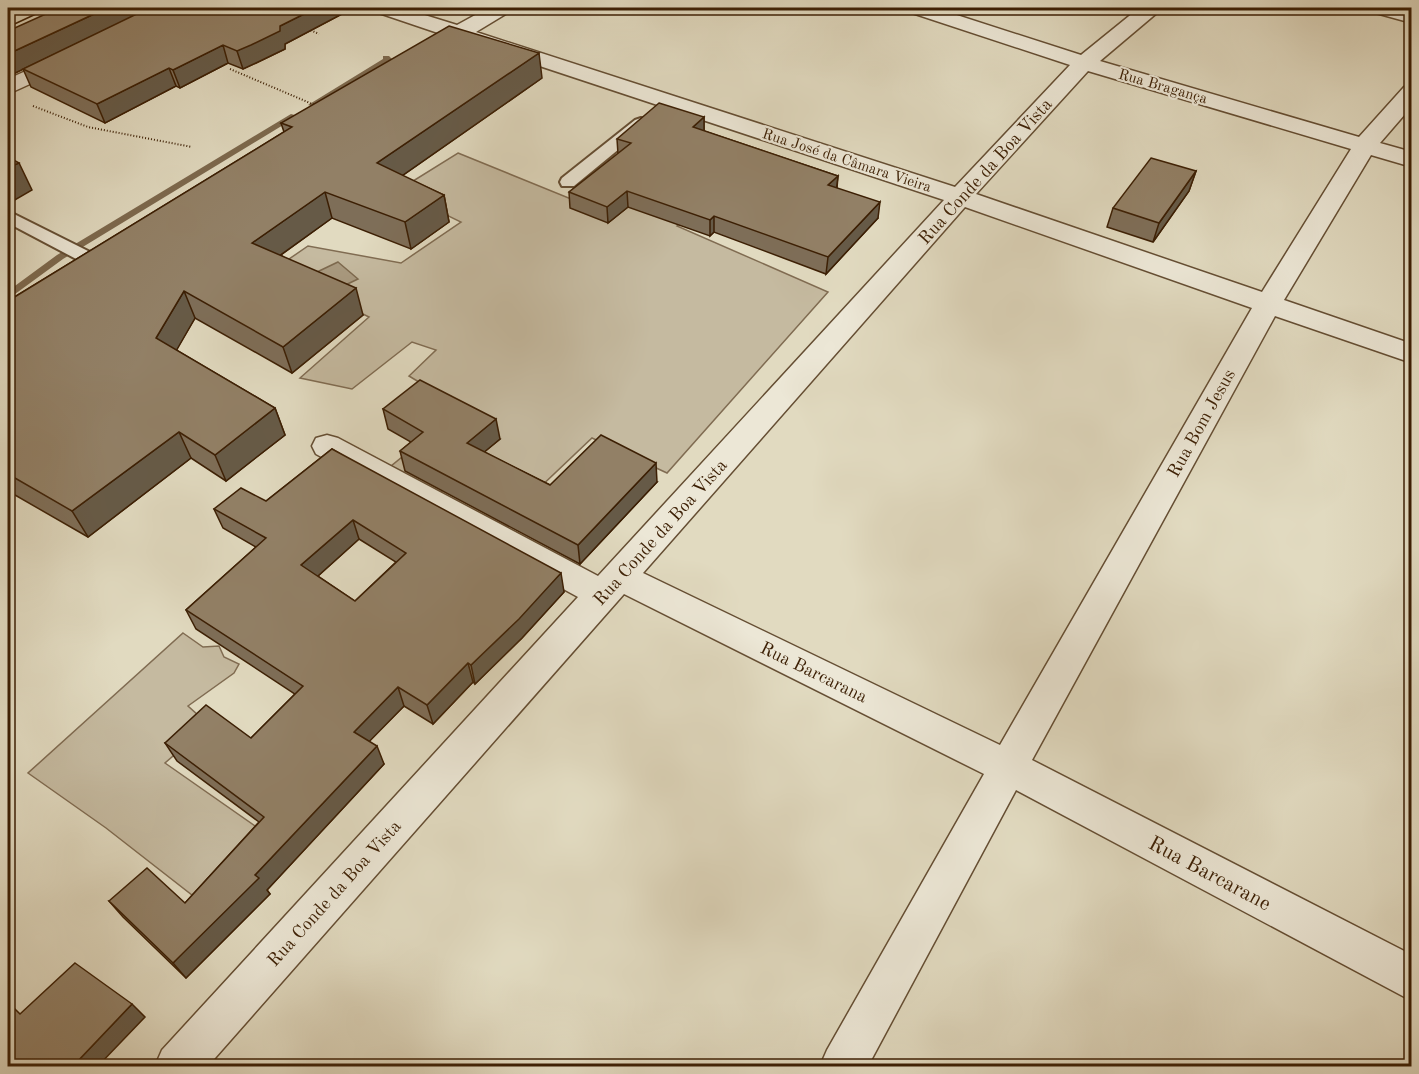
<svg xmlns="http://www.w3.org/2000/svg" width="1419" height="1074" viewBox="0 0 1419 1074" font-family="'Old Standard TT',serif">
	<rect width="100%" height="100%" fill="#e1dac0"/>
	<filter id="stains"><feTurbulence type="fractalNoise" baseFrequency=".00333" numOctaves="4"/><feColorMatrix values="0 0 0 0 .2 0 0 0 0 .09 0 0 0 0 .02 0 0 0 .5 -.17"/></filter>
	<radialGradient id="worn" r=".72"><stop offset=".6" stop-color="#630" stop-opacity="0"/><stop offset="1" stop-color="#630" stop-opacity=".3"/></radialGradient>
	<path fill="#c5baa0" stroke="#806c52" stroke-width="1.5" d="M458,153L571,199L714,190L677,226L828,292L667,473L592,438L536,491L480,460L433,498L385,471L462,408L409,376L436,350L412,342L352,389L300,378L369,317L273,270L308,246L401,263L461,222L397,191Z
		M183,633L203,647L219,646L224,657L239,664L234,673L188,706L199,716L180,750L165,763L265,833L192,895L106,828L28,773Z"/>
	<path fill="#a99a80" stroke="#7d694e" stroke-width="1.5" d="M338,262L358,279L337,289L317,272Z"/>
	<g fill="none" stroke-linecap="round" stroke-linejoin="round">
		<path fill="#7d694e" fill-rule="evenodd" d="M383,56H389L392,59L315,107L308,105L383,59Z
			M291,114L298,116L63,259L11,297L8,298V291L57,255Z"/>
		<g stroke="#654e33" stroke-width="4">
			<path id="lane" d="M641,118L647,120L649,123L647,126L574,186H562L560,182L562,178L635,120Z
				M8,211L92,253L95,257L92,261H80L8,223Z"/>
		</g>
		<g stroke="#654e33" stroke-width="3">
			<path id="street" d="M373,8H402L457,25L488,8H512L509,12L476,32L955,187L1070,65L909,12L906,8H935L1081,55L1139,8H1161L1158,12L1100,61L1359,137L1404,87L1412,85V106L1380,143L1412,152V167L1371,155L1284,300L1412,344V363L1275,316L1032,760L1412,955V1001L1016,790L868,1066H820L827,1050L984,774L624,594L208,1066H155L162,1050L578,597L316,454L312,446L316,438L327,435L338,438L598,576L944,200L461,40L446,46L439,44L435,40L441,34L376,12ZM1088,71L1351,149L1262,292L976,194ZM965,207L1252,308L1000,745L643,573Z
				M1369,8H1400L1412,11V23L1372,12Z
				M68,52L76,53L79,58L76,63L8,94V79Z"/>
		</g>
		<path stroke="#3c1f04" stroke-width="2" stroke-dasharray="1 2" stroke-linecap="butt" d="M308,29L319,34
			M230,69L317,106
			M33,106L88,127L192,147"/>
		<use href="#lane" fill="#ece7d6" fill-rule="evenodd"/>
		<use href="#street" fill="#ece7d6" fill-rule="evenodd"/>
		<path stroke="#3c1f04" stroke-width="1.5" d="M8,27L49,8"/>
	</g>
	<path fill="#7e6e58" stroke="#3c1f04" stroke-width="1.5" fill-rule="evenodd" d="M342,14L285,44V49L256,63L243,69L228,63L180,88L176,86L105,123L31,87L23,69L9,76L8,75V31Z
		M542,78L402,176L444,195L449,222L411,249L332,218L281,255L363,315L292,373L195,318L176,350L275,408L285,435L226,481L191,458L88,537L8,491V301L284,132L281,123Z
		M704,117V131L838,176L837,188L878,218L826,274L714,232L710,236L628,207L608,223L570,208L569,192L618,154L617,139Z
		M1196,171L1189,191L1153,242L1107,227L1113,208Z
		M383,409L500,439L484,452L550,485L657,482L580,564L405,471L400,451L411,442L388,429Z
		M332,449L564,592L522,638L475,684L473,682L433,724L404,706L369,741L384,764L267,890L270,894L186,978L123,917L109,901L185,903L259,822L177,761L165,743L251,738L295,694L196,629L186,610L256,547L223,528L214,509L266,501ZM359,539L396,562L355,601L318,576Z"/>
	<path fill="#665a47" stroke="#3c1f04" stroke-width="1.5" d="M107,8H151L9,76L8,72V54Z
		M316,8H340L342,14L285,44V49L256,63L243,69L237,51L280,26Z
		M223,45L228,63L180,88L173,70Z
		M539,53L542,78L383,189L377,163Z
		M169,68L176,86L105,123L97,104Z
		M704,117V133L693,127Z
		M8,146L16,164L19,163L32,190L8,204Z
		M1196,171L1189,191L1153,242L1159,223Z
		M838,176L836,192L828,185Z
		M627,191L628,207L608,223L607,207Z
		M325,192L332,218L261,269L252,243Z
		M444,195L449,222L411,249L405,222Z
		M880,202L878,218L826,274L828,257Z
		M714,216V232L710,236V220Z
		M356,288L363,315L292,373L283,347Z
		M184,291L195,318L168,365L156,338Z
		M275,408L285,435L226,481L215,455Z
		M496,419L500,439L471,463L467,443Z
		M179,432L191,458L88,537L72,511Z
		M656,463L657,482L580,564L578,545Z
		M353,520L359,539L309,584L301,565Z
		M561,573L564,592L522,638L475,684L471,665Z
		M468,663L473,682L433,724L427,705Z
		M398,687L404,706L361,750L354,732Z
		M377,746L384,764L267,890L270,894L186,978L173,963L255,875Z
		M132,1004L145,1017L98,1066H77L75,1064Z"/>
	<path fill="#928066" stroke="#3c1f04" stroke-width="1.5" fill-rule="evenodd" d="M59,8H107L8,54V31Z
		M149,8H316L280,26V31L251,45L237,51L223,45L173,70L169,68L97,104L23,69Z
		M449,26L539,53L377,163L444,195L405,222L325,192L252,243L356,288L283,347L184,291L156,338L275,408L215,455L179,432L72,511L8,474V301L292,127L281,123Z
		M659,103L704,117L693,127L838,176L828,185L880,202L828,257L714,216L710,220L627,191L607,207L569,192L631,143L617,139Z
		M8,157L19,163L8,168Z
		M1151,158L1196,171L1159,223L1113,208Z
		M420,380L496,419L467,443L550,485L601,435L656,463L578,545L400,451L423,432L383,409Z
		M332,449L561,573L519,619L471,665L468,663L427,705L398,687L354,732L377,746L255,875L259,878L173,963L109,901L147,868L185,903L264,817L165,743L206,705L251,738L303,686L186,610L266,538L214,509L241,488L266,501ZM353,520L406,553L355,601L301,565Z
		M75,963L132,1004L75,1064L77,1066H8V1014L14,1008L20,1014Z"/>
	<g text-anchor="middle" stroke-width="4.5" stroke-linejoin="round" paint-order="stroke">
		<g font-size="15" fill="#3c1f04" stroke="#ece7d6">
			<text transform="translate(1163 86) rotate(16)" y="5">Rua Bragança</text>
			<text transform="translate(847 160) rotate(18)" y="5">Rua José da Câmara Vieira</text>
		</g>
		<g font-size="18" fill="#3c1f04" stroke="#ece7d6">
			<text transform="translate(985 171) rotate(-48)" y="6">Rua Conde da Boa Vista</text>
			<text transform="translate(1201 423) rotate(-61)" y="6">Rua Bom Jesus</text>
			<text transform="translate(660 532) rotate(-48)" y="6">Rua Conde da Boa Vista</text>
			<text transform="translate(814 672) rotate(26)" y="6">Rua Barcarana</text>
			<text transform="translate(334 893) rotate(-48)" y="6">Rua Conde da Boa Vista</text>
		</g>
		<g font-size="21" fill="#3c1f04" stroke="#ece7d6">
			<text transform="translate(1210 873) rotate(28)" y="7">Rua Barcarane</text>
		</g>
	</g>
	<rect width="1419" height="1074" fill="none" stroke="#e1dac0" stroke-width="30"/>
	<rect x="9" y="9" width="1401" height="1056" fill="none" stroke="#3c1f04" stroke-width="3"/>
	<rect x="15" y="15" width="1389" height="1044" fill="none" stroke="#3c1f04" stroke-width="1.5"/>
	<rect width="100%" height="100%" filter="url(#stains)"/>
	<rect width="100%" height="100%" fill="url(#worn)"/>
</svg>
